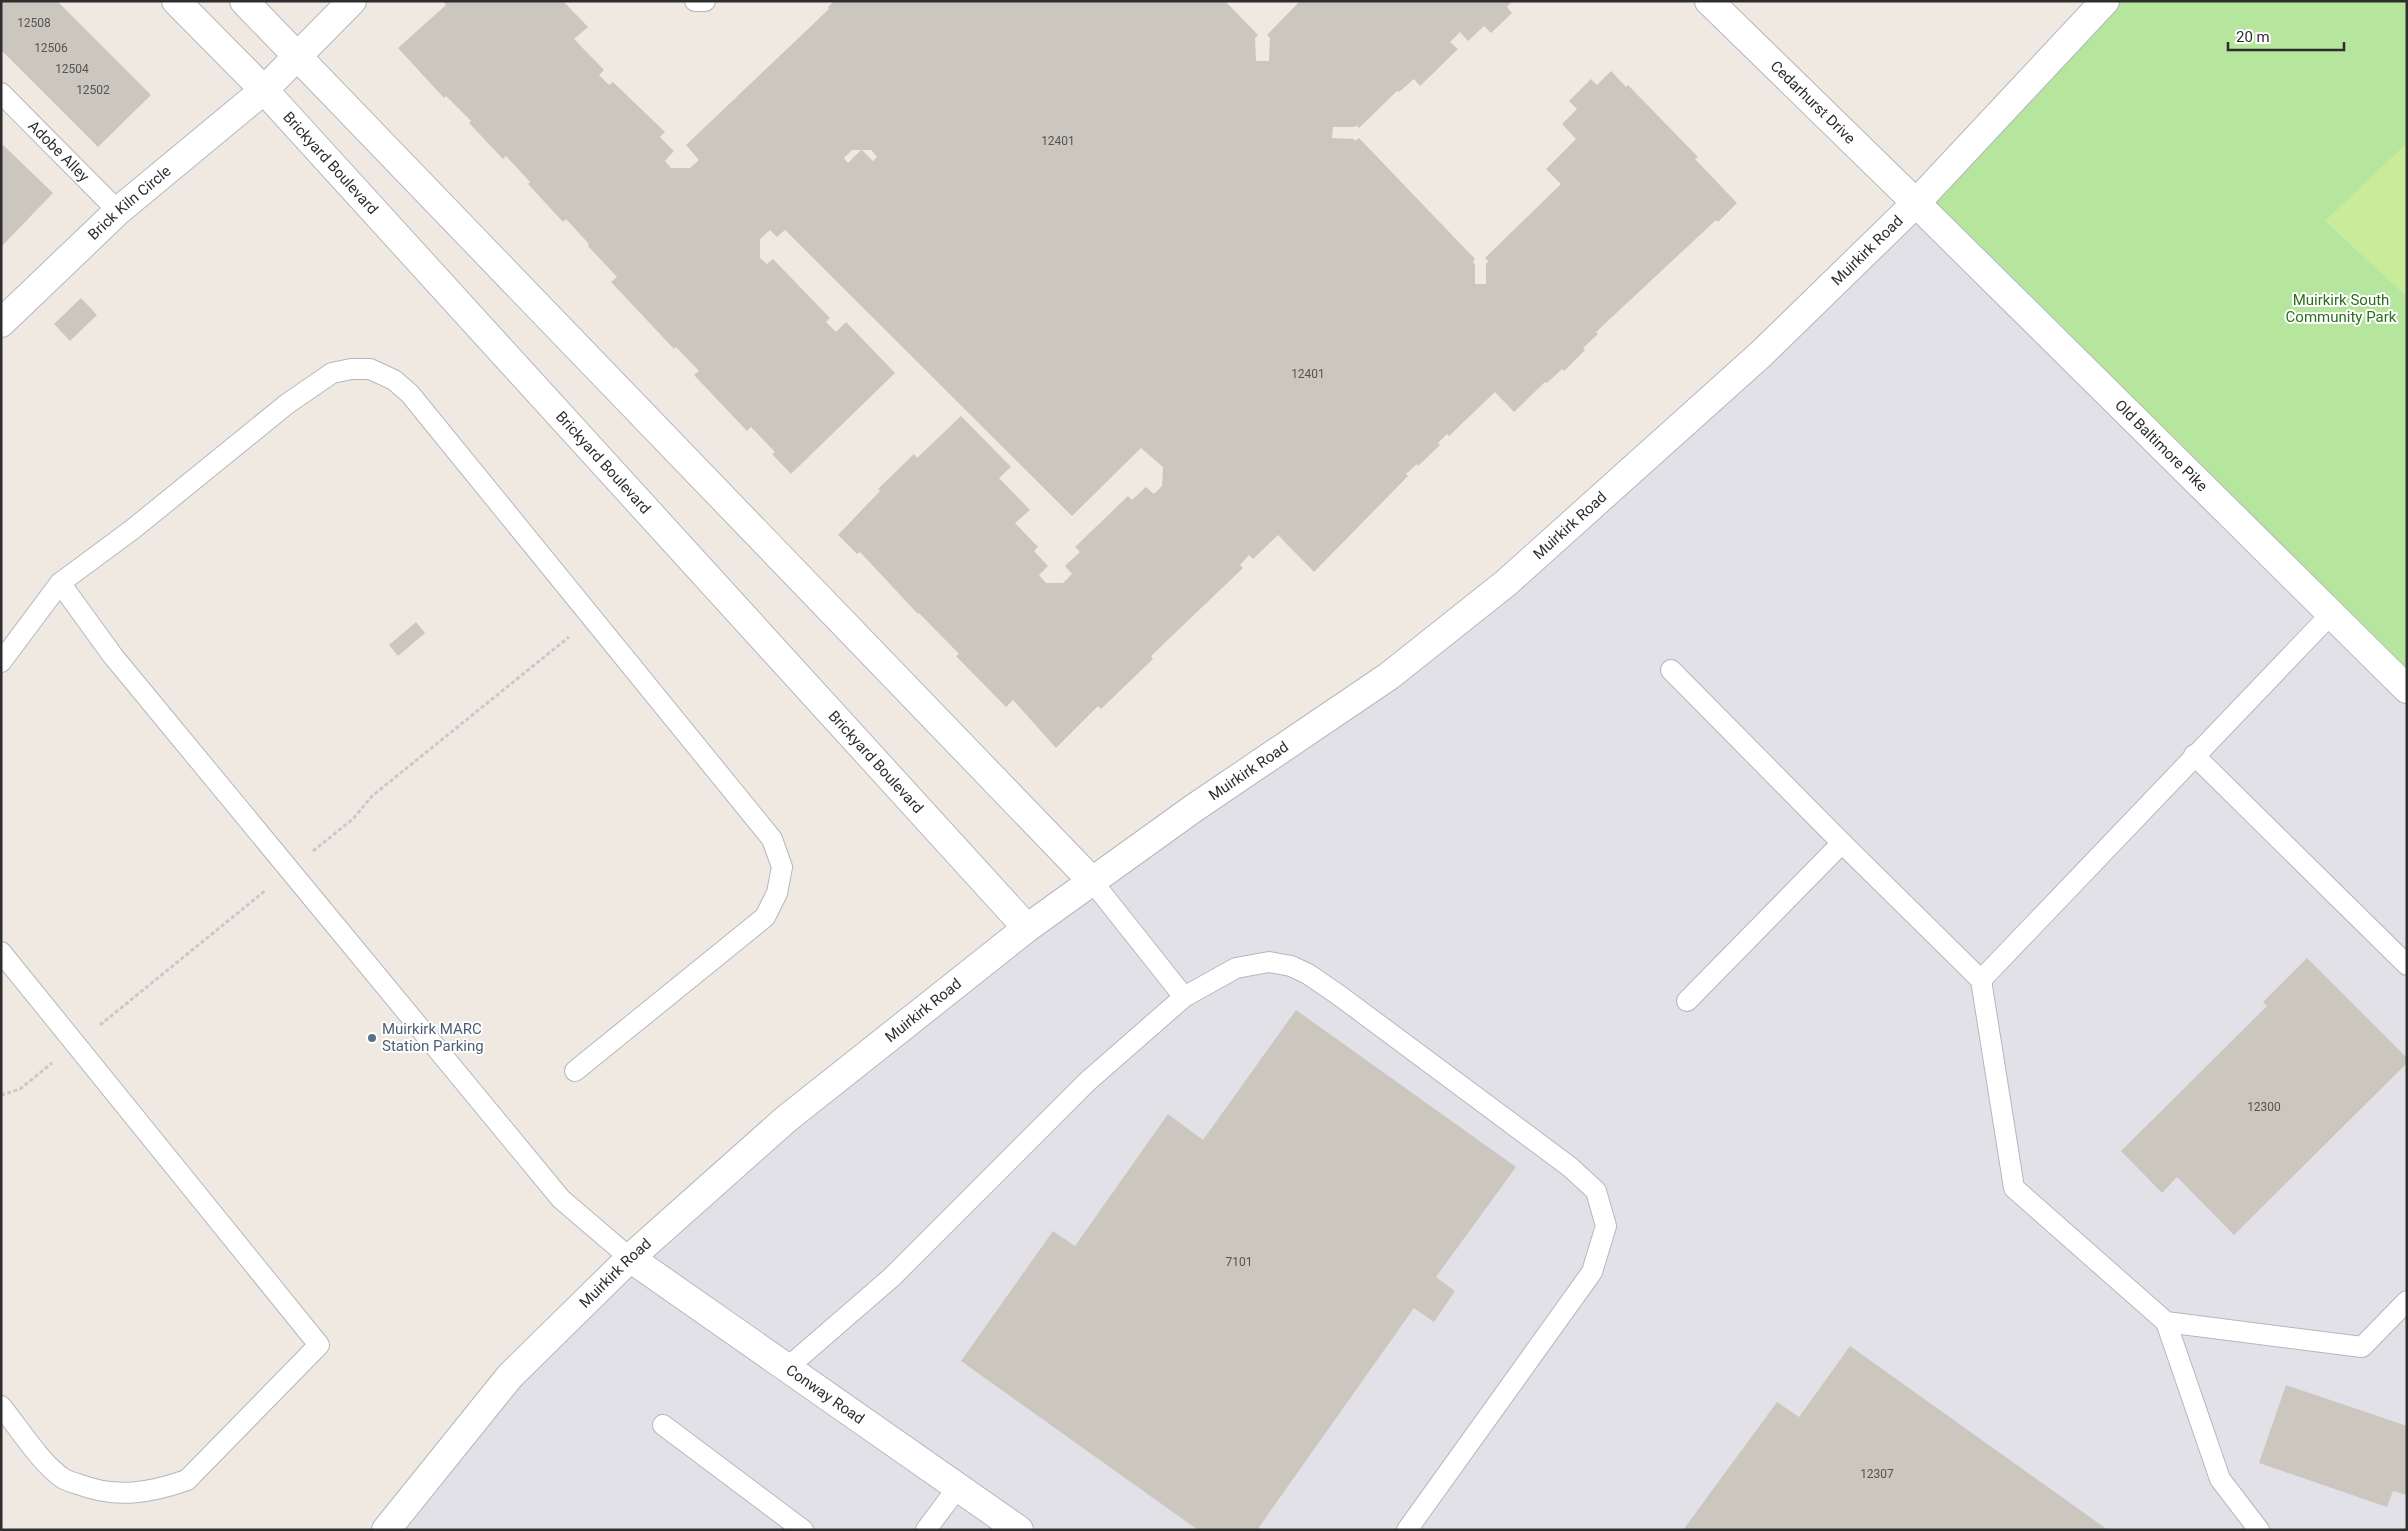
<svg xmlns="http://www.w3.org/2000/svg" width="2408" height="1531" viewBox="0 0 2408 1531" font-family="Roboto,sans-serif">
	<rect width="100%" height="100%" fill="#efe9e1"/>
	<path fill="#e3e1e8" d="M1916,203L2407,687V1530H386L422,1482L785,1120L1506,583Z"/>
	<path fill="#b6e59e" d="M2099,1H2407V689L1916,203Z"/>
	<path fill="#c9ec9a" d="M2407,143V297L2325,221Z"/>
	<path fill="#cbc7bf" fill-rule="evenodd" d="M1,1H57L151,95L98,147L1,50Z
		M443,1H563L588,27L574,39L604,70L599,75L609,85L613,82L665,132L660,137L674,151L665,161L671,168H690L699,160L686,145L829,9L828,7L834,1H1225L1258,35L1255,38L1256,61H1269L1270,38L1267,35L1300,1H1512L1507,7L1512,13L1491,33L1484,26L1468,41L1460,32L1450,42L1458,49L1420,86L1414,79L1399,92L1397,91L1359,128L1356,125L1355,127H1333L1332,138L1354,139L1355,141L1359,138L1475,259L1473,262L1475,265V284H1486V263L1489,262L1485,258L1561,184L1546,169L1576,139L1562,124L1577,109L1569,101L1591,79L1597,85L1611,71L1626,87L1628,85L1698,157L1695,159L1737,203L1718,222L1716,220L1596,332L1598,334L1583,348L1585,350L1564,371L1562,369L1547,383L1545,382L1514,412L1495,392L1449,436L1447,434L1438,443L1440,445L1418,466L1417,464L1406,474L1408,476L1314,572L1278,535L1253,559L1249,555L1240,565L1243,568L1151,656L1153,659L1101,709L1098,706L1056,748L1013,700L1006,707L956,656L959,654L919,613L918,614L860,552L857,554L838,535L880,491L878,489L914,454L917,458L961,416L1011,467L999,478L1030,510L1015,523L1038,547L1034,551L1048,566L1039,575L1046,583H1063L1072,574L1065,566L1080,552L1075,547L1128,496L1132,500L1146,487L1154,494L1162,486L1163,467L1141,448L1072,516L785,230L777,237L770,230L760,239V258L767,264L773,259L830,318L826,322L836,332L846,322L895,373L791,474L772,454L775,452L751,427L747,431L694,375L699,371L676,347L674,349L611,282L617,277L588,246L589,244L566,219L563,222L528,184L530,182L506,156L503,159L469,123L471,121L446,96L444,98L398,48L446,5ZM852,150H861L848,163L844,158ZM862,150H871L877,157L873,161Z
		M3,145L53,193L1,247V146Z
		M81,298L97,315L70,341L54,324Z
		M416,622L425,633L398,656L389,645Z
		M2307,958L2407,1058V1063L2234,1235L2177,1177L2162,1193L2121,1151L2267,1006L2263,1002Z
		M1296,1010L1516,1167L1436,1277L1455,1291L1434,1322L1414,1308L1257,1530H1198L961,1361L1053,1231L1075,1246L1168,1114L1203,1140Z
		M1850,1346L2108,1530H1683L1777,1402L1799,1417Z
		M2286,1385L2407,1426V1495L2393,1491L2387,1507L2259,1463Z"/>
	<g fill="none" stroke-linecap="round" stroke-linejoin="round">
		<g stroke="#b4b7c1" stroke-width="22">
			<g id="service">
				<path d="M695,1H705"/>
				<path id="s1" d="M1,93L118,211"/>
				<path d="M60,583L113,656L561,1199L630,1258"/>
				<path d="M1,662L60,583L133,529L287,404L332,373L351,369H370L394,380L410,394L772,839L782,867L777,893L765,917L575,1071"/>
				<path d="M1671,670L1842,843L1981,980L2014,1188L2166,1322L2362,1347L2407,1301"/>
				<path d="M2194,755L2407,965"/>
				<path d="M1092,881L1184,997"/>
				<path d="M1,952L319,1345L187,1480C150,1493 116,1499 78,1484C74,1483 68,1481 64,1479C41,1464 19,1428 1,1406"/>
				<path d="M1981,980L2331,614"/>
				<path d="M1687,1001L1842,843"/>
				<path d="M2166,1322L2220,1479L2259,1530"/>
				<path d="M787,1368L892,1277L1088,1081L1184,997L1236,968L1269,962L1291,966L1308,974L1340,996L1570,1167L1596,1191L1606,1226L1592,1272L1407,1530"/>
				<path d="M663,1425L803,1530"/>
				<path d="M926,1530L958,1487"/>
			</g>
		</g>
		<g stroke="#b4b7c1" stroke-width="30">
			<g id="minor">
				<path id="s2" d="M176,1L264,90L1027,928"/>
				<path d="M244,1L1092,881"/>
				<path id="s3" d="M1709,1L1916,203"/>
				<path id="s4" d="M1,323L118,211L264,90L352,1"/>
				<path id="s5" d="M630,1258L1019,1530"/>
			</g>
		</g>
		<g stroke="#b4b7c1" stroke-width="30">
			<g id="secondary">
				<path id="s6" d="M1916,203L2407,689"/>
				<path id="s7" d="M386,1530L510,1376L630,1258L785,1120L1027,928L1194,808L1389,676L1506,583L1761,354L1916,203L2105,1"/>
			</g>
		</g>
		<path stroke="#c9c9c9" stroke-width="3" stroke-dasharray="4 2.5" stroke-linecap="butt" d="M313,851L353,819L372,796L569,637
			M100,1025L266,890
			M1,1095L20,1089L52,1063"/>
		<use href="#service" stroke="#fff" stroke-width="20"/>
		<use href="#minor" stroke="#fff" stroke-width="28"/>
		<use href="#secondary" stroke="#fff" stroke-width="28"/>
	</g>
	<circle fill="#5c6f8a" stroke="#fff" stroke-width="2" cx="372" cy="1038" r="5"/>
	<g text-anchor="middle" stroke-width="4" stroke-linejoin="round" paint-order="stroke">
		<g font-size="12" fill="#555452">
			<text x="34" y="27">12508</text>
			<text x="51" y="52">12506</text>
			<text x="72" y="73">12504</text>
			<text x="93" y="94">12502</text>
			<text x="1058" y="145">12401</text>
			<text x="1308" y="378">12401</text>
			<text x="2264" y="1111">12300</text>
			<text x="1239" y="1266">7101</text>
			<text x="1877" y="1478">12307</text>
		</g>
		<g font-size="15" fill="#2e2e2e" stroke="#fff">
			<text dy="5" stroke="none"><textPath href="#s3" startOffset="145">Cedarhurst Drive</textPath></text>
			<text dy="5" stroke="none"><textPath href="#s1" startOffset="82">Adobe Alley</textPath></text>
			<text dy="5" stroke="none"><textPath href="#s2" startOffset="224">Brickyard Boulevard</textPath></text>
			<text dy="5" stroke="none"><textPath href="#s4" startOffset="176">Brick Kiln Circle</textPath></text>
			<text dy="5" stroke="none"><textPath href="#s7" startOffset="1964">Muirkirk Road</textPath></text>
			<text dy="5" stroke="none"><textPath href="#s6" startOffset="345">Old Baltimore Pike</textPath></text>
			<text dy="5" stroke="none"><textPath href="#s2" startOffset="629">Brickyard Boulevard</textPath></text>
			<text dy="5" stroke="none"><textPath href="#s7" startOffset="1559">Muirkirk Road</textPath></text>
			<text dy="5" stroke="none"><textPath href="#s2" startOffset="1034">Brickyard Boulevard</textPath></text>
			<text dy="5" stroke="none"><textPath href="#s7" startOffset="1154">Muirkirk Road</textPath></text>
			<text dy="5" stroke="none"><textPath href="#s7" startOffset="750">Muirkirk Road</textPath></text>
			<text dy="5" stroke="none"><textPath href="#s7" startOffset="345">Muirkirk Road</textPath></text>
			<text dy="5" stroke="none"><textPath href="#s5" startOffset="238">Conway Road</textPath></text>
		</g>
		<g font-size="15" fill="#2c6e1b" stroke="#fff">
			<text x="2341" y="305">Muirkirk South<tspan x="2341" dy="17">Community Park</tspan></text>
		</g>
		<g font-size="15" fill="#4e5e75" stroke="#fff" text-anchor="start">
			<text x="382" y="1034">Muirkirk MARC<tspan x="382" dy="17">Station Parking</tspan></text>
		</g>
	</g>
	<rect width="2408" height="1531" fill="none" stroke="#2e2e2e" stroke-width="5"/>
	<path d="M2228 42v8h116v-8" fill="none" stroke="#2e2e2e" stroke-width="2.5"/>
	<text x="2236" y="42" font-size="15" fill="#2e2e2e" stroke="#ffffff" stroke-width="4" paint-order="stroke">20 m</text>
</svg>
